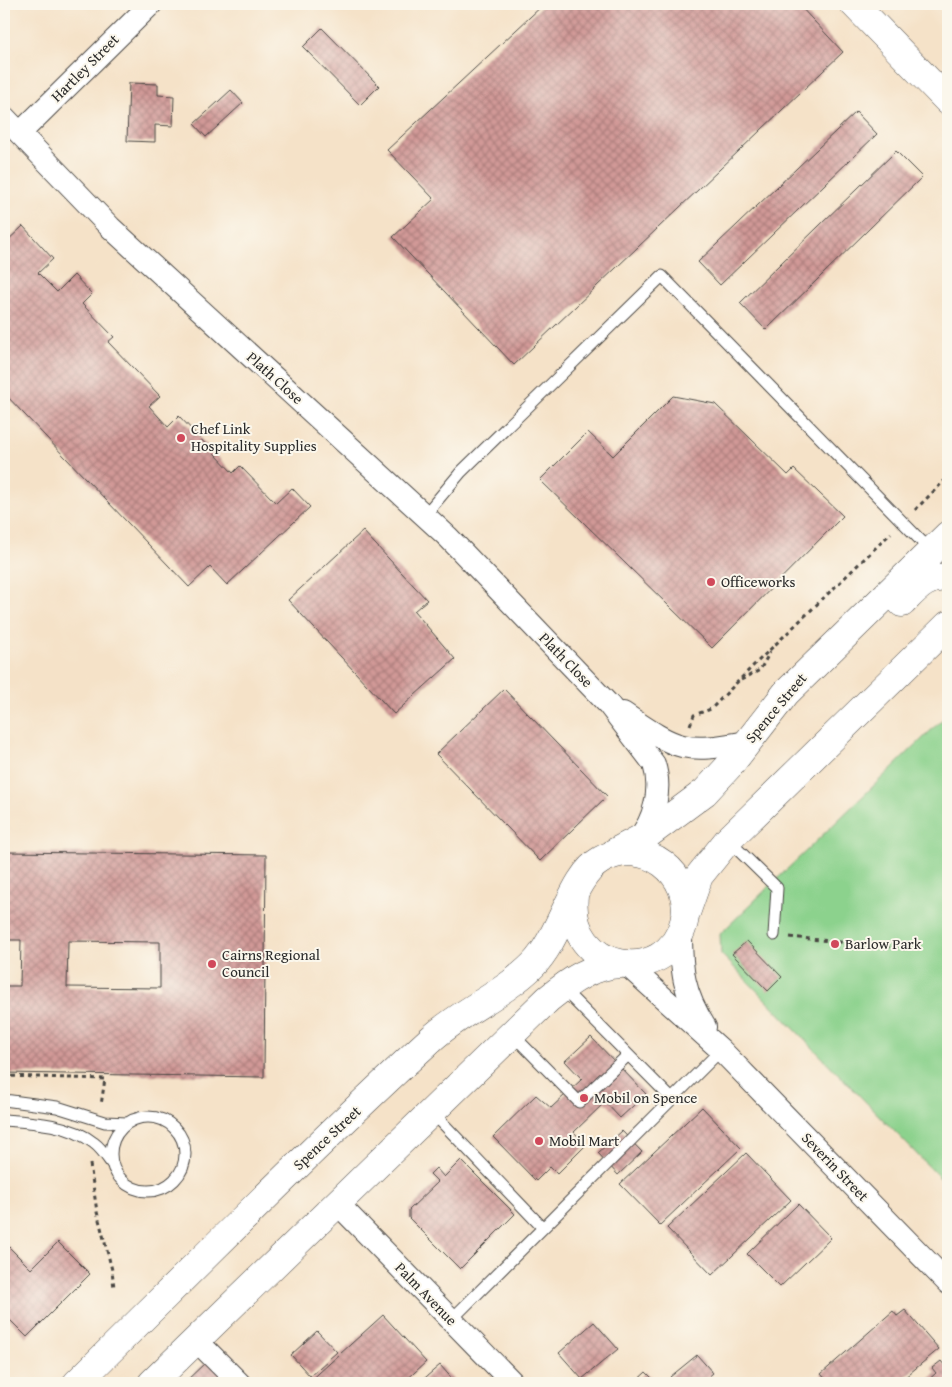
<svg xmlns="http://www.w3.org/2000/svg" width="952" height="1387" viewBox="0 0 952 1387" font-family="'Gentium Book Plus',serif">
	<defs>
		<pattern id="building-cross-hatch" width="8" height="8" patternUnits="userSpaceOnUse" patternTransform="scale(1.25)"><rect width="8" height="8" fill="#d19997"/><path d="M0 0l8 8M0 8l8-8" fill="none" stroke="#aa7d7b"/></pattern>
	</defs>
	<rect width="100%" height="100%" fill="#fbf7ec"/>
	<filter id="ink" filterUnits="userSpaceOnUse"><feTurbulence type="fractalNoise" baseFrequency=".02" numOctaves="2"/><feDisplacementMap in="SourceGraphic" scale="10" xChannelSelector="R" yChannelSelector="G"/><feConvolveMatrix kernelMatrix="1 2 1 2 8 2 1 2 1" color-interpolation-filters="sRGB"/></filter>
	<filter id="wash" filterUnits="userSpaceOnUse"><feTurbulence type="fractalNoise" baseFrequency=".0096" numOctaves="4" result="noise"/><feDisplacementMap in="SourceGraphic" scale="20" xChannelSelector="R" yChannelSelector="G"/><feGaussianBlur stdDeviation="1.12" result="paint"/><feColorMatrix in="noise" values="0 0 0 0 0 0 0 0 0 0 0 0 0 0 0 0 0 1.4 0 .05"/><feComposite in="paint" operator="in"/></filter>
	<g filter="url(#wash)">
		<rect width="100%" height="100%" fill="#f5e2c8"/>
		<path fill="#8cd28d" stroke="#5c7e5c" d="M948,714V1186L721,954L720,934Z"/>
		<g id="blocks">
			<path fill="url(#building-cross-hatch)" fill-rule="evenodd" d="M544,4H798L843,52L514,365L393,237L434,199L387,150Z
				M322,28L379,86L360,105L303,47Z
				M129,83L158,84V95L174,96L173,126L155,125V142L127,141Z
				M231,90L243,103L206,137L194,124Z
				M856,112L877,134L720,285L698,262Z
				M896,151L922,177L766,330L740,303Z
				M23,226L53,259L38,273L57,292L74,275L92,294L82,304L114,337L108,342L160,396L149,406L168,427L179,416L233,473L240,466L276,503L292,488L310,507L227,585L210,567L189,587L4,393V244Z
				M673,396L715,404L788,475L794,469L843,516L712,648L540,480L588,432L613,456Z
				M363,531L427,600L414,611L455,659L394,714L288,600Z
				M504,689L607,796L540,861L436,754Z
				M4,852L266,855L264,1077L4,1073V986H20L21,940H4ZM68,941L160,942V988L67,987Z
				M747,941L782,977L768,991L732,954Z
				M591,1037L646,1094L620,1118L605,1102L574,1132L586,1145L557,1174L550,1167L536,1181L493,1137L536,1095L551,1108L582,1079L565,1061Z
				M702,1107L741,1148L660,1225L620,1184Z
				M622,1131L642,1152L618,1175L598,1153Z
				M746,1153L791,1200L712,1275L667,1228Z
				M461,1160L515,1214L460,1269L409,1218V1210L438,1182L430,1174L436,1168L444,1177Z
				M798,1204L831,1238L780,1287L747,1254Z
				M4,1242L31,1269L58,1242L90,1274L27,1337L4,1314Z
				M905,1310L939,1349L898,1383H829L821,1374L893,1311L897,1316Z
				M383,1315L426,1362L403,1383H308Z
				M594,1322L618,1349L582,1379L559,1353Z
				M317,1331L337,1352L310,1376L291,1355Z
				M697,1355L713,1373L701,1383H675L670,1377Z
				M208,1360L231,1383H184Z
				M941,1361L945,1366L948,1363V1383H925L936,1373L932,1368Z
				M440,1365L456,1383H419Z
				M646,1372L657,1383H634Z"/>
		</g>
	</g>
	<g filter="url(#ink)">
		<use href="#blocks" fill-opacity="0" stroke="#494643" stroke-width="1"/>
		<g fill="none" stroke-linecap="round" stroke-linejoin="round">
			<g stroke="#494643" stroke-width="13">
				<path id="lane" d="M425,515L461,472L662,276L931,551
					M728,840L777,888L774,935
					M562,988L672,1099
					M512,1034L579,1102L628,1055
					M4,1100L57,1107L105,1122L127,1123
					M432,1112L543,1228
					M111 1154a37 37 0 1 1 74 0a37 37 0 1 1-74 0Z
					M4,1120C33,1122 70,1124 94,1143C101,1148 107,1157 112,1164
					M451,1320L721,1050"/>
			</g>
			<g stroke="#494643" stroke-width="24">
				<path id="street" d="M4,117L110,227L448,537L609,705L654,764C662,789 655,821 637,840
					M20,133L151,4
					M623,713C677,749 681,754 747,742
					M681,931C681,970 683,993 705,1027
					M626,964L721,1050L948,1283
					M338,1204L513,1383
					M196,1340L239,1383"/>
			</g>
			<g stroke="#494643" stroke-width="29">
				<path id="secondary" d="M854,4L948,101
					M902,603C916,589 927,575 948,578
					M615,852L647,835L705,792L730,765L786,693L948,535
					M686,913L699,876L728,840L948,625
					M77,1383C194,1268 309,1151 430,1040C461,1011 503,995 533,965C561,937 572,876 601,860C643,835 696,874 684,922C667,989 566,973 574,896
					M152,1383L548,999C570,981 592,965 621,964"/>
			</g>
			<path stroke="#494643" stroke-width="3" stroke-dasharray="4 4" stroke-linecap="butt" d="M915,510L948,477
				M741,680L760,670L770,652
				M690,725L694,715L711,709L754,665L891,533
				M790,937L909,949
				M4,1076L105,1079L101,1105
				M90,1164L97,1212L112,1270L114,1288"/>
			<use href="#lane" stroke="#fff" stroke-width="11"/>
			<use href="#street" stroke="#fff" stroke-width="22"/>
			<use href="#secondary" stroke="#fff" stroke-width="28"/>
		</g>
	</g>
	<g fill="#d1495b" stroke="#fbf7ec" stroke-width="2">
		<circle cx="181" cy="438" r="5"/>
		<circle cx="711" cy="582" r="5"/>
		<circle cx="835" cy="944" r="5"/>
		<circle cx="212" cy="964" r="5"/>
		<circle cx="584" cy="1098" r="5"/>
		<circle cx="539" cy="1141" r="5"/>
	</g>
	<g text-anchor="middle" stroke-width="4" stroke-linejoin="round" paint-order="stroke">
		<g font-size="15" fill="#2b2b2b" stroke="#fbf7ec">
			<text transform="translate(85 68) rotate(-45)" y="5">Hartley Street</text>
			<text transform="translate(275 378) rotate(42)" y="5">Plath Close</text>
			<text transform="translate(566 660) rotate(46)" y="5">Plath Close</text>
			<text transform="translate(776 708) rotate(-50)" y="5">Spence Street</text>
			<text transform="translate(327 1138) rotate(-43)" y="5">Spence Street</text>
			<text transform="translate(835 1167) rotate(46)" y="5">Severin Street</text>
			<text transform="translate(426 1294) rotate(46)" y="5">Palm Avenue</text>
		</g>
		<g font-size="15" fill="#2b2b2b" stroke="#fbf7ec" text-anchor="start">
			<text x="191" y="434">Chef Link<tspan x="191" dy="17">Hospitality Supplies</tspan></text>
			<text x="721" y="587">Officeworks</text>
			<text x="845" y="949">Barlow Park</text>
			<text x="222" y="960">Cairns Regional<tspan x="222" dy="17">Council</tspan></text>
			<text x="594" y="1103">Mobil on Spence</text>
			<text x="549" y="1146">Mobil Mart</text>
		</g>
	</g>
	<rect width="952" height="1387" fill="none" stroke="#fbf7ec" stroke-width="20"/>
</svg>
